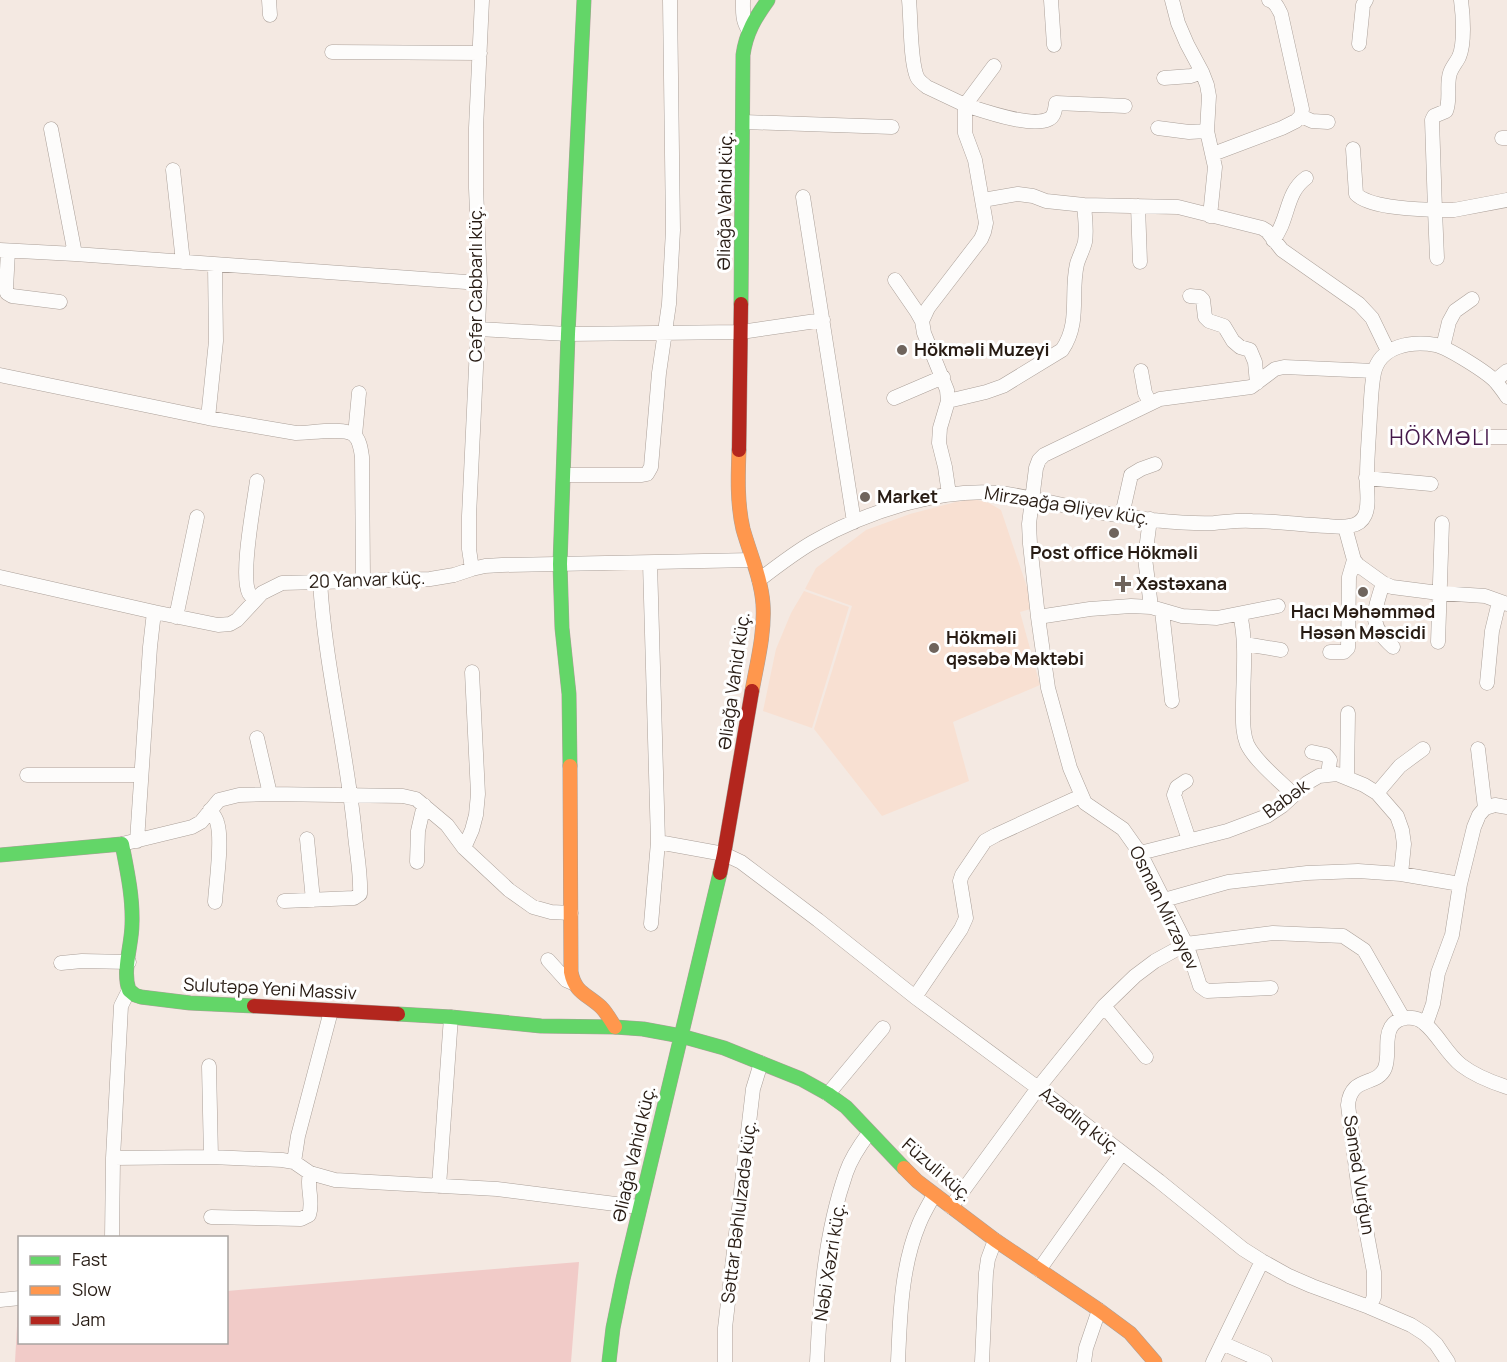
<svg xmlns="http://www.w3.org/2000/svg" width="1507" height="1362" viewBox="0 0 1507 1362" font-family="Manrope,sans-serif">
	<rect width="100%" height="100%" fill="#f4e9e2"/>
	<path fill="#f8e0d2" d="M974,499L989,503L1001,510L1034,608L1020,612L1040,685L953,722L969,781L882,816L814,729L852,606L805,589L816,568L866,530L910,514L956,502Z
		M804,591L849,607L812,728L763,711L776,649L791,613Z"/>
	<path fill="#f1cbc8" d="M579,1262L571,1362H15L18,1308H19L20,1342H226L227,1291Z"/>
	<g fill="none" stroke-linecap="round" stroke-linejoin="round">
		<g stroke="#aba099" stroke-width="15">
			<path id="street" d="M269,0L270,15
				M743,0C743,10 742,20 748,29
				M909,0C911,20 910,60 917,77C919,81 923,84 927,87L965,105V133L975,160L986,223L984,232L981,239L928,308L922,321L924,333L947,390L948,401L940,428L939,443L945,467L949,494
				M1051,0L1054,45
				M1172,0L1178,23L1187,44L1202,72L1207,85L1209,96L1207,131L1215,167L1210,216
				M1461,0C1463,15 1465,43 1459,57C1456,63 1452,67 1450,73C1446,85 1451,99 1446,111L1434,116L1432,120L1435,210H1454L1507,200
				M1359,44L1363,5L1366,0
				M332,52L480,53
				M994,66L965,105C984,111 1031,128 1049,119C1055,116 1055,109 1056,103L1125,106
				M1164,78L1191,76L1202,72
				M1301,116L1312,121L1328,122
				M744,122L892,127
				M1158,128L1189,132L1207,131
				M51,129L75,254
				M1502,138H1507
				M1353,149L1356,194C1370,208 1415,209 1435,210L1437,258
				M1213,154L1282,128L1296,121L1301,116L1302,109L1281,14C1278,8 1276,2 1269,0
				M173,170L183,262
				M803,197L854,522
				M983,200L1018,194L1033,196L1046,201L1084,205L1178,207L1262,228L1267,231L1282,250L1359,304L1372,318L1388,351
				M1138,206L1140,262
				M1273,240C1289,221 1285,193 1306,178
				M0,250L75,254L480,283
				M8,251L6,289L7,293L12,296L60,302
				M895,280L917,312L922,321
				M1190,296L1200,297L1203,300L1205,317L1209,321L1224,326L1233,341L1240,347L1250,350L1255,362L1257,383
				M478,329L568,334L741,332L823,320
				M1443,347L1449,322L1455,311L1472,299
				M1141,371L1145,393L1150,403
				M0,375L208,418L296,433C310,433 345,427 354,435C360,440 361,450 362,457L363,580
				M1495,381L1507,371
				M894,398L943,377
				M948,401L986,392L1003,386L1062,350C1081,322 1070,294 1077,264C1079,257 1083,250 1085,242C1087,230 1085,217 1084,205
				M208,418L216,341L215,265
				M355,435L359,393
				M1484,437H1507
				M564,475H642L647,474L651,467L659,373L669,304L673,230L670,0
				M1366,478L1431,484
				M1122,515L1131,475L1141,469L1155,464
				M1150,519L1145,558L1151,607
				M1345,527L1354,560L1358,565L1383,583L1392,587L1439,593L1485,596L1507,604
				M650,563L658,842L651,924
				M472,569L469,549V516L480,283L476,188V128L482,0
				M0,577L154,612L218,625L230,624L237,620L262,593L282,583L430,579L454,575L472,569L485,566L502,565L752,560
				M759,580C776,567 794,553 813,542C866,512 938,488 999,493C1027,496 1054,504 1082,509C1105,514 1129,517 1153,520C1173,522 1194,524 1214,523C1227,522 1239,520 1252,521C1277,521 1302,525 1328,526C1341,527 1359,529 1365,515C1370,504 1366,489 1367,477C1367,457 1369,436 1370,416C1371,402 1371,387 1374,373C1380,345 1412,341 1436,345C1448,348 1487,372 1496,382C1500,387 1504,392 1507,397
				M1383,583C1374,613 1367,624 1393,647
				M255,600C253,598 251,596 249,593C240,575 254,504 257,481
				M1162,611L1172,701
				M1240,614C1247,644 1243,676 1243,707C1243,719 1242,732 1247,744C1255,761 1280,781 1294,795
				M176,617L197,517
				M1038,617L1090,609L1131,606L1151,607L1182,616L1217,618L1278,606
				M1438,642L1442,523
				M1245,644L1281,650
				M1330,652H1344L1348,648L1349,577L1354,560
				M1487,683L1492,631L1499,602
				M257,738L270,794
				M1312,752L1326,755L1330,760L1328,774
				M27,775H141
				M1347,778L1348,713
				M1186,781L1177,787L1174,795L1189,840
				M1377,793L1400,766L1423,749
				M1485,808L1495,805L1507,807
				M210,810C213,814 216,818 217,822C223,840 216,883 215,902
				M307,839L313,900
				M137,841L150,647L154,612
				M658,842L724,854L741,862L818,920L915,997L1038,1088L1159,1181L1243,1249L1262,1261L1289,1276L1312,1286L1369,1307L1411,1325L1425,1334L1436,1344L1448,1362
				M122,844L192,827L201,822L219,800L239,795L270,794L403,796L416,799L447,825L464,848L509,890L533,907L551,912L571,913
				M464,848L472,830L476,815L478,794L472,672
				M1140,853L1227,831L1267,816L1282,806L1307,783L1319,776L1337,774L1364,785L1377,793L1397,816L1402,830L1404,844L1401,874
				M417,862L418,831L424,805
				M1164,900L1228,882L1307,873L1358,871L1401,874L1460,884
				M284,901L354,898L360,894C361,875 357,855 355,835C347,750 325,667 320,581
				M548,960L566,980L573,983
				M61,963L82,961L129,962
				M1271,988L1207,991L1200,986L1192,961L1186,944L1140,853L1123,829L1085,803L1070,768L1048,688L1038,617L1030,544L1029,524L1036,468L1039,460L1044,455L1160,399L1251,387L1275,369L1284,367L1374,371
				M915,997L961,929L966,918L960,881L962,875L985,841L996,835L1081,796
				M1104,1006L1146,1057
				M1426,1024L1433,1004L1438,973L1452,935L1460,884L1474,827L1479,815L1485,808L1478,749
				M209,1066L211,1157
				M828,1094L883,1028
				M113,1158L211,1157L282,1160L294,1162L310,1173L335,1180L497,1189L639,1207
				M294,1162L298,1136L331,1011
				M439,1186L451,1017
				M951,1207L1038,1088L1104,1006L1135,976L1155,961L1186,944L1273,933L1343,936L1364,950L1403,1018
				M211,1217L301,1219L309,1215C314,1201 306,1187 310,1173
				M112,1238L113,1158L121,1006L129,990
				M1039,1270L1122,1153
				M0,1300L20,1298
				M1369,1307L1374,1297V1272L1359,1192L1348,1105C1351,1075 1377,1087 1385,1068C1390,1055 1384,1039 1391,1027C1398,1016 1415,1015 1424,1023C1438,1034 1446,1053 1461,1065C1474,1075 1491,1082 1507,1087
				M1222,1343L1265,1362
				M725,1362V1328L753,1089L761,1063
				M817,1362C820,1299 825,1233 846,1173C851,1158 860,1145 869,1133
				M898,1362C900,1316 901,1267 919,1224C923,1214 929,1204 934,1195
				M982,1362L986,1273L988,1259L995,1240
				M1084,1362L1086,1348L1099,1310
				M1213,1362L1262,1261"/>
		</g>
		<g stroke="#aba099" stroke-width="15">
			<path id="fast" d="M741,304L743,55C746,33 755,18 768,0
				M570,766L569,694L562,628L560,564L568,334L584,0
				M0,855L122,844C127,870 133,897 132,924C132,945 122,970 129,990L135,995L141,997L190,1003L254,1006
				M398,1014L451,1017L541,1026L615,1027L643,1029L681,1036L724,1048L801,1079L828,1094L846,1107L904,1168
				M609,1362L613,1328L623,1279L720,873"/>
		</g>
		<g stroke="#aba099" stroke-width="15">
			<path id="slow" d="M739,450C738,476 737,503 743,529C750,554 761,578 763,604C765,633 757,663 752,691
				M570,766L571,972C575,993 587,994 601,1007C607,1013 611,1021 615,1027
				M904,1168L917,1181L995,1240L1099,1310L1130,1333L1155,1362"/>
		</g>
		<g stroke="#aba099" stroke-width="15">
			<path id="jam" d="M739,450L741,304
				M720,873L724,854L752,691
				M254,1006L398,1014"/>
		</g>
		<use href="#street" stroke="#fdfcfb" stroke-width="14"/>
		<use href="#fast" stroke="#63d668" stroke-width="14"/>
		<use href="#slow" stroke="#ff974d" stroke-width="14"/>
		<use href="#jam" stroke="#b3261e" stroke-width="14"/>
	</g>
	<g fill="#6f645c" stroke="#fff" stroke-width="2">
		<circle cx="902" cy="350" r="6"/>
		<circle cx="865" cy="497" r="6"/>
		<circle cx="1114" cy="533" r="6"/>
		<path d="M1120 575h6v6h6v6h-6v6h-6v-6h-6v-6h6z"/>
		<circle cx="1363" cy="592" r="6"/>
		<circle cx="934" cy="648" r="6"/>
	</g>
	<g text-anchor="middle" stroke-width="6" stroke-linejoin="round" paint-order="stroke">
		<g font-size="18" fill="#281c14" stroke="#fff">
			<text transform="translate(725 201) rotate(-89)" y="6">Əliağa Vahid küç.</text>
			<text transform="translate(476 284) rotate(-90)" y="6">Cəfər Cabbarlı küç.</text>
			<text transform="translate(1067 506) rotate(9)" y="6">Mirzəağa Əliyev küç.</text>
			<text transform="translate(367 580) rotate(-2)" y="6">20 Yanvar küç.</text>
			<text transform="translate(734 681) rotate(-82)" y="6">Əliağa Vahid küç.</text>
			<text transform="translate(1286 799) rotate(-36)" y="6">Babək</text>
			<text transform="translate(1164 908) rotate(64)" y="6">Osman Mirzəyev</text>
			<text transform="translate(270 989) rotate(3)" y="6">Sulutəpə Yeni Massiv</text>
			<text transform="translate(1080 1121) rotate(38)" y="6">Azadlıq küç.</text>
			<text transform="translate(634 1154) rotate(-77)" y="6">Əliağa Vahid küç.</text>
			<text transform="translate(937 1170) rotate(41)" y="6">Füzuli küç.</text>
			<text transform="translate(1359 1175) rotate(81)" y="6">Səməd Vurğun</text>
			<text transform="translate(739 1212) rotate(-83)" y="6">Səttar Bəhlulzadə küç.</text>
			<text transform="translate(830 1262) rotate(-81)" y="6">Nəbi Xəzri küç.</text>
		</g>
		<g font-size="18" font-weight="bold" fill="#281c14" stroke="#fff" text-anchor="start">
			<text x="914" y="356">Hökməli Muzeyi</text>
			<text x="877" y="503">Market</text>
			<text x="1114" y="559" text-anchor="middle">Post office Hökməli</text>
			<text x="1136" y="590">Xəstəxana</text>
			<text x="1363" y="618" text-anchor="middle">Hacı Məhəmməd<tspan x="1363" dy="21">Həsən Məscidi</tspan></text>
			<text x="946" y="644">Hökməli<tspan x="946" dy="21">qəsəbə Məktəbi</tspan></text>
		</g>
		<g font-size="21" letter-spacing="1.5" fill="#45184a" stroke="#fff">
			<text x="1440" y="445">HÖKMƏLI</text>
		</g>
	</g>
	<rect x="18" y="1236" width="210" height="108" fill="#ffffff" stroke="#a9a4a1" stroke-width="1.5"/>
	<rect x="30" y="1256" width="30" height="9" fill="#63d668" stroke="#a9a4a1" stroke-width="1.5"/>
	<text x="72" y="1266" font-size="18" fill="#281c14">Fast</text>
	<rect x="30" y="1286" width="30" height="9" fill="#ff974d" stroke="#a9a4a1" stroke-width="1.5"/>
	<text x="72" y="1296" font-size="18" fill="#281c14">Slow</text>
	<rect x="30" y="1316" width="30" height="9" fill="#b3261e" stroke="#a9a4a1" stroke-width="1.5"/>
	<text x="72" y="1326" font-size="18" fill="#281c14">Jam</text>
</svg>
